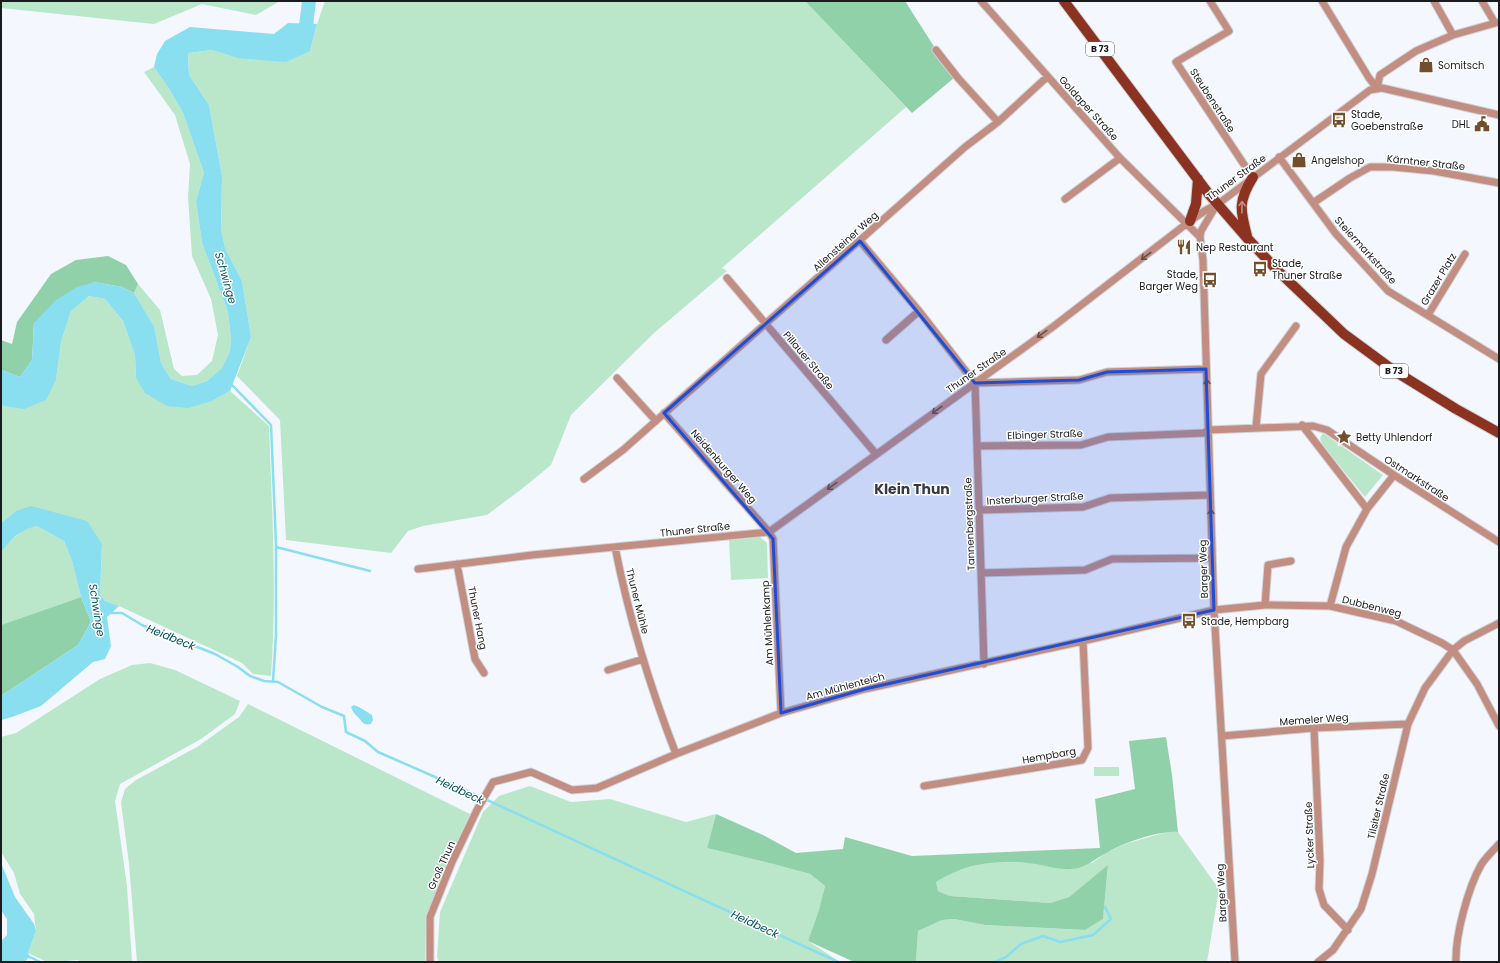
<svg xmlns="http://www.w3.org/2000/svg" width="1500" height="963" viewBox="0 0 1500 963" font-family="Poppins,sans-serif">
	<rect width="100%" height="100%" fill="#f4f7fe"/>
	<path fill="#bae7ca" d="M1,1H280L256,15L202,4L154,24L1,8Z
		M325,1H805L906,107L722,268L727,271L654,333L571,415L551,465L523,488L487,515L423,526L408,531L391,553L286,540L280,420L237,376L251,337L242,281L225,248L221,229L222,176L209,105L189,75L188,53L212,50L237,58L310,51L317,24Z
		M154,67L170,90L183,113L204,173L196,201L202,243L228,312L231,338L230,351L222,368L207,381L192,386L171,379L161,363L154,326L134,293L138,284L160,310L174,369L182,376L197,375L212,361L218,335L211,299L192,256L188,197L190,164L175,115L144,72Z
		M89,296L105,299L123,321L135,355L136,378L212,401L230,391L269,426C272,509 277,593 271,676L253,674L242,663L119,606L105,601L100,594L102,544L16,511L1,523V404L5,406L56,380L61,342L71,311Z
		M1323,433L1383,475L1365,497L1322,444L1320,438Z
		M37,526L64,541L72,561L81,597L1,625V553L8,543L23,530Z
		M760,537L767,543L768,578L731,580L729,540Z
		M150,663L175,670L240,701L235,714L201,739L120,784L115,801L127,886L132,962H81L78,960L47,962L28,953L36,931L34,914L20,894L14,873L1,852V737L16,733L100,679L132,665Z
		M248,704L470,814L426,915L425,962H137L129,864L121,802L125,789L136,780L197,747L239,717Z
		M1094,767H1119V776H1094Z
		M530,786L571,802L610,799L686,822L716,814L707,848L773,864L810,874L825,886L820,908L808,941L840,962H439L437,957L440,912L483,812L499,796Z
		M1170,831L1178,832L1219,889L1207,962H916L918,931L942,920L954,919L985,925L1084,930L1103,919L1108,866L1069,897L1050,903L950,896L938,891L936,882L952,872L986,862L1092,863L1107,852L1125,844Z"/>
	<path fill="#91d1aa" d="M805,1H905L954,78L912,113Z
		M108,256L126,265L138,284L134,293L122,287L94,282L34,323L32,360L20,377L1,370V340L12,344L17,322L51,274L76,260Z
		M81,597L91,622L78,645L1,696V625Z
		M1166,737L1172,775L1178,832C1160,830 1123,843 1108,852C1096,858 1086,868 1072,869C1061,870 1047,866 1036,864C999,859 967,862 936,882L938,891L950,896L1050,903L1069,897L1108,865L1103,919L1085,930L985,925L954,919L942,920L918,931L916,962H854L808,941L819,910L825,886L810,874L773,864L707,848L716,814L763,835L796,853L843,849L845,837L912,856L1100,848L1095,799L1135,789L1129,741Z"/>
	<path fill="#89deef" d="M288,23L317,24L310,51L286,62L237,58L212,50L188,53L189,75L209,105L222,176L221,229L225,248L242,281L251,337L230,391L212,401L188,408L167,406L145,393L136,378L135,355L123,321L105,299L89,296L71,311L61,342L56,380L46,400L24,409L4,406L1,404V370L20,377L32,360L34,323L56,300L77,287L95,282L122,287L134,293L154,326L161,363L171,379L192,386L207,381L222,368L230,351L231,338L228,312L202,243L196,201L204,173L183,113L170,90L154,67L157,54L165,41L190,27L274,34Z
		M31,506L87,521L102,544L100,594L105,601L119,606L107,617L111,646L105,659L93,662L41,706L12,717L1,720V696L78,645L91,622L81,597L72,561L64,541L37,526C18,531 12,538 1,553V523L16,511Z
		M354,705L359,707L372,715L373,720L371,724C363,726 362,721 357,716C354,713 353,712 351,707Z
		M1,863L15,897L34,924L36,931L28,953L32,959L28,958L25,962H1V941L7,935V919L1,910Z"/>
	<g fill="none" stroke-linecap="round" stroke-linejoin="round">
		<path stroke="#89deef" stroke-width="2.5" d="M231,384L271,425L276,543V635L273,681
			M276,547L370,571
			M109,613H122L142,625L215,654L238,667L250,676L264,681L278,682L322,707L344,716L346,732L365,741L378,752L474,794L838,962
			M28,956L40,962
			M63,962H69
			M995,962L1006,957L1021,944L1043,936L1060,942L1093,935L1111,919L1105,907"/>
		<path stroke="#89deef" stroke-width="14" d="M296,38L305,34L309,1"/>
		<g stroke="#d1d4da" stroke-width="9">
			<path id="street" d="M981,1L1120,158L1200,237
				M1210,1L1229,31L1176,62L1247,169
				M1322,1L1369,78L1377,88
				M1434,1L1453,35
				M1482,1L1495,23
				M936,50L958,78L998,122
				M1377,88L1380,75L1416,51L1453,35L1499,22
				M1279,157L1336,234L1388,291L1499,359
				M1065,199L1120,158
				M1313,203L1350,178L1370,167H1393L1434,171L1499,183
				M1217,204L1201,231L1200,237L1203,260L1214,610L1235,962
				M860,241L919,311L975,383
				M727,278L876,454
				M1428,315L1465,254
				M886,340L919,311
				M617,378L656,421
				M975,383L984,664
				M975,383L1079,380L1107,372L1206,369
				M664,413L769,532L773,539L781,713
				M1302,425L1367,509
				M1256,427L1261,374L1296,326
				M977,446L1081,445L1108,437L1204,433L1208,430L1313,426L1327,430L1394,475L1499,542
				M584,479L623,450L965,147L998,122L1047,77
				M979,510L1083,507L1110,498L1210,495
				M615,547C629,618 650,687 676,754
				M457,564L475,659L484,673
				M418,569L532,555L769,532L1054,326L1190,221L1206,210L1218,204L1370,90L1382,88L1499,115
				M981,573L1085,570L1112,559L1212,558
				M1265,605L1268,565L1291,561
				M1330,606L1346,547L1367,509L1394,475
				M608,670L643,659
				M1314,728L1320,861L1319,889L1324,905L1348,930
				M1222,736L1314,728L1408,724
				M924,786L1082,760L1088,748L1083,641
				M430,962V917L452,862L477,810L493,782L531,772L572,790L597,788L676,754L781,713L865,689L1083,641L1214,610L1265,605L1330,606L1396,621L1442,643L1453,650L1477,684L1499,726
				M1318,962L1333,950L1361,909L1372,874L1408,724L1425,688L1453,650L1464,641L1499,623
				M1456,962C1455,936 1468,888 1481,865C1485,858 1493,851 1499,844"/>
		</g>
		<g stroke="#d1d4da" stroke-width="12">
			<path id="primary" d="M1064,1L1208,193L1247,238L1277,270L1344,334L1393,370L1456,409L1499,433
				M1190,221L1196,204L1198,179
				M1247,236C1240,210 1238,201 1253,177"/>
		</g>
		<use href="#street" stroke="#c28e82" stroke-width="7"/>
		<use href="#primary" stroke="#8b3320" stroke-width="10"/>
	</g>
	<defs><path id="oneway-shaft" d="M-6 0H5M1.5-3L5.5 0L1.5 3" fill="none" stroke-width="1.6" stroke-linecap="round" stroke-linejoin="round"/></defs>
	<use stroke="#bf8f84" href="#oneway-shaft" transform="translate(1242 207) rotate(-89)"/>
	<g stroke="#664f4b">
		<use href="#oneway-shaft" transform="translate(1146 256) rotate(143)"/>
		<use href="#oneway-shaft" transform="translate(1042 334) rotate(144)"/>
		<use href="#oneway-shaft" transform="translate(1207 385) rotate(-92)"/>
		<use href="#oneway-shaft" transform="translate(937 410) rotate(144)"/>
		<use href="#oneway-shaft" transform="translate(832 486) rotate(144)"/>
		<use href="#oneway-shaft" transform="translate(1211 515) rotate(-92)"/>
	</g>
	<path fill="#1d4ed8" fill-opacity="0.2" stroke="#1d4ed8" stroke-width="3" stroke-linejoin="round" d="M860,241L975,383L1079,380L1107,372L1206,369L1214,610L865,689L781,713L773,539L664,413Z"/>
	<defs>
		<g id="shop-bare" transform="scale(1.2)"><path d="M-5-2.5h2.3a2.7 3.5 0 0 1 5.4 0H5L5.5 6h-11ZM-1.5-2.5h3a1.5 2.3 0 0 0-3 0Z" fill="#734e2a" stroke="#fff" stroke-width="2.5" paint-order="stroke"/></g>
		<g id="bus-bare" transform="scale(1.2)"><path d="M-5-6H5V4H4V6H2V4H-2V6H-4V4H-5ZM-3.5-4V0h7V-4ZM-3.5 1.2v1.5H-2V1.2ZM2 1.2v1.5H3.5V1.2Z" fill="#734e2a" stroke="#fff" stroke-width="2.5" paint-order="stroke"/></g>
		<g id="civic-bare" transform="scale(1.2)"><path d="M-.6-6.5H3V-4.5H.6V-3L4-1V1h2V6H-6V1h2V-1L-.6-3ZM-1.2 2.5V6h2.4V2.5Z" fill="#734e2a" stroke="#fff" stroke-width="2.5" paint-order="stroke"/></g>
		<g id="restaurant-bare" transform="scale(1.2)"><path d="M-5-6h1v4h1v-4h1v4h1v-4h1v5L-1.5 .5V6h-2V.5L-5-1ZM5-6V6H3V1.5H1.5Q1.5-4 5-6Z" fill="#734e2a" stroke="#fff" stroke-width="2.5" paint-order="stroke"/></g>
		<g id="sight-bare" transform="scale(1.2)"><path d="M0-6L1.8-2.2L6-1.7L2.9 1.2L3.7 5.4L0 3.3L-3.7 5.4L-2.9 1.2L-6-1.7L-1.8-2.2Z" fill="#734e2a" stroke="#fff" stroke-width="2.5" paint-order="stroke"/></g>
	</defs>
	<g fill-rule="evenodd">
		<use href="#shop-bare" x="1426" y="65"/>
		<use href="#bus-bare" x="1339" y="120"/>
		<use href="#civic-bare" x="1482" y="124"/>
		<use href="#shop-bare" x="1299" y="160"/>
		<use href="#restaurant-bare" x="1184" y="247"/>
		<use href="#bus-bare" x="1260" y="269"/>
		<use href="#bus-bare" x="1210" y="280"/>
		<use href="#sight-bare" x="1344" y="437"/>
		<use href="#bus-bare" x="1189" y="621"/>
	</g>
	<g text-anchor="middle" stroke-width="3" stroke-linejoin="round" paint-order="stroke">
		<g fill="#fff" stroke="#5f5f62" stroke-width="1">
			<rect x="1086" y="42" width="28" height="14" rx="3"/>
			<rect x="1380" y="364" width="28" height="14" rx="3"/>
		</g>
		<g font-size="9" font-weight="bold" fill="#1a1b1e">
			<text x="1100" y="52">B 73</text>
			<text x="1394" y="374">B 73</text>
		</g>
		<g font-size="10" fill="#1a1b1e" stroke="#fff" text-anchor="start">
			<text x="1438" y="69">Somitsch</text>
			<text x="1351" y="118">Stade,<tspan x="1351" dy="12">Goebenstraße</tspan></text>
			<text x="1470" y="128" text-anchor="end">DHL</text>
			<text x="1311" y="164">Angelshop</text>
			<text x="1196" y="251">Nep Restaurant</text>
			<text x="1272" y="267">Stade,<tspan x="1272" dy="12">Thuner Straße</tspan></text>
			<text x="1198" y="278" text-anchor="end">Stade,<tspan x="1198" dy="12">Barger Weg</tspan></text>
			<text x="1356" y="441">Betty Uhlendorf</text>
			<text x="1201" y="625">Stade, Hempbarg</text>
		</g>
		<g font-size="10" fill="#1a1b1e" stroke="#fff">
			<text transform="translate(1213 100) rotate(57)" y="4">Steubenstraße</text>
			<text transform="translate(1089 108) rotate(48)" y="4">Goldaper Straße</text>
			<text transform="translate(1426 162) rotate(6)" y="4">Kärntner Straße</text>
			<text transform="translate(1236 177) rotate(-36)" y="4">Thuner Straße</text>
			<text transform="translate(845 241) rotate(-42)" y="4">Allensteiner Weg</text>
			<text transform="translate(1366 250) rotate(48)" y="4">Steiermarkstraße</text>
			<text transform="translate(1438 279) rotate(-59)" y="4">Grazer Platz</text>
			<text transform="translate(809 360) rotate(50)" y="4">Pillauer Straße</text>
			<text transform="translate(976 370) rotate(-35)" y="4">Thuner Straße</text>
			<text transform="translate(1045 434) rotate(-2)" y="4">Elbinger Straße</text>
			<text transform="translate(724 466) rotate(49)" y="4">Neidenburger Weg</text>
			<text transform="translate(1417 478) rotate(33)" y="4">Ostmarkstraße</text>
			<text transform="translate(1035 498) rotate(-3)" y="4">Insterburger Straße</text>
			<text transform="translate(969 524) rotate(-92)" y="4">Tannenbergstraße</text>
			<text transform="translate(695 529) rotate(-6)" y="4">Thuner Straße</text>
			<text transform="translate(1203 569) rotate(-92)" y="4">Barger Weg</text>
			<text transform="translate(638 601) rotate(76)" y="4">Thuner Mühle</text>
			<text transform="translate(1372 606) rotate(14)" y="4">Dubbenweg</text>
			<text transform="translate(478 618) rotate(79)" y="4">Thuner Hang</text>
			<text transform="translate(767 623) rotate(-93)" y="4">Am Mühlenkamp</text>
			<text transform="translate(845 686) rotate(-15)" y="4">Am Mühlenteich</text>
			<text transform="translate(1314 719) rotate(-4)" y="4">Memeler Weg</text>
			<text transform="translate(1049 755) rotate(-10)" y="4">Hempbarg</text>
			<text transform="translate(1378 806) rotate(-77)" y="4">Tilsiter Straße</text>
			<text transform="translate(1309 835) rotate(-92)" y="4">Lycker Straße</text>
			<text transform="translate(441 865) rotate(-66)" y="4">Groß Thun</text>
			<text transform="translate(1221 893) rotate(-93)" y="4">Barger Weg</text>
		</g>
		<g font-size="11" font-style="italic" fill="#00515d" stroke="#fff">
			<text transform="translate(226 278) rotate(74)" y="4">Schwinge</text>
			<text transform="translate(97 610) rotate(81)" y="4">Schwinge</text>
			<text transform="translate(171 637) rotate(22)" y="4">Heidbeck</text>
			<text transform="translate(460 790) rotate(25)" y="4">Heidbeck</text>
			<text transform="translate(755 924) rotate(25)" y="4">Heidbeck</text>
		</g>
		<g font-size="14" font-weight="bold" fill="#36393f" stroke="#fff">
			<text x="912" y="494">Klein Thun</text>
		</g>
	</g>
	<rect width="1500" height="963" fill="none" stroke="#1a1b1e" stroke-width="4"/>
</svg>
